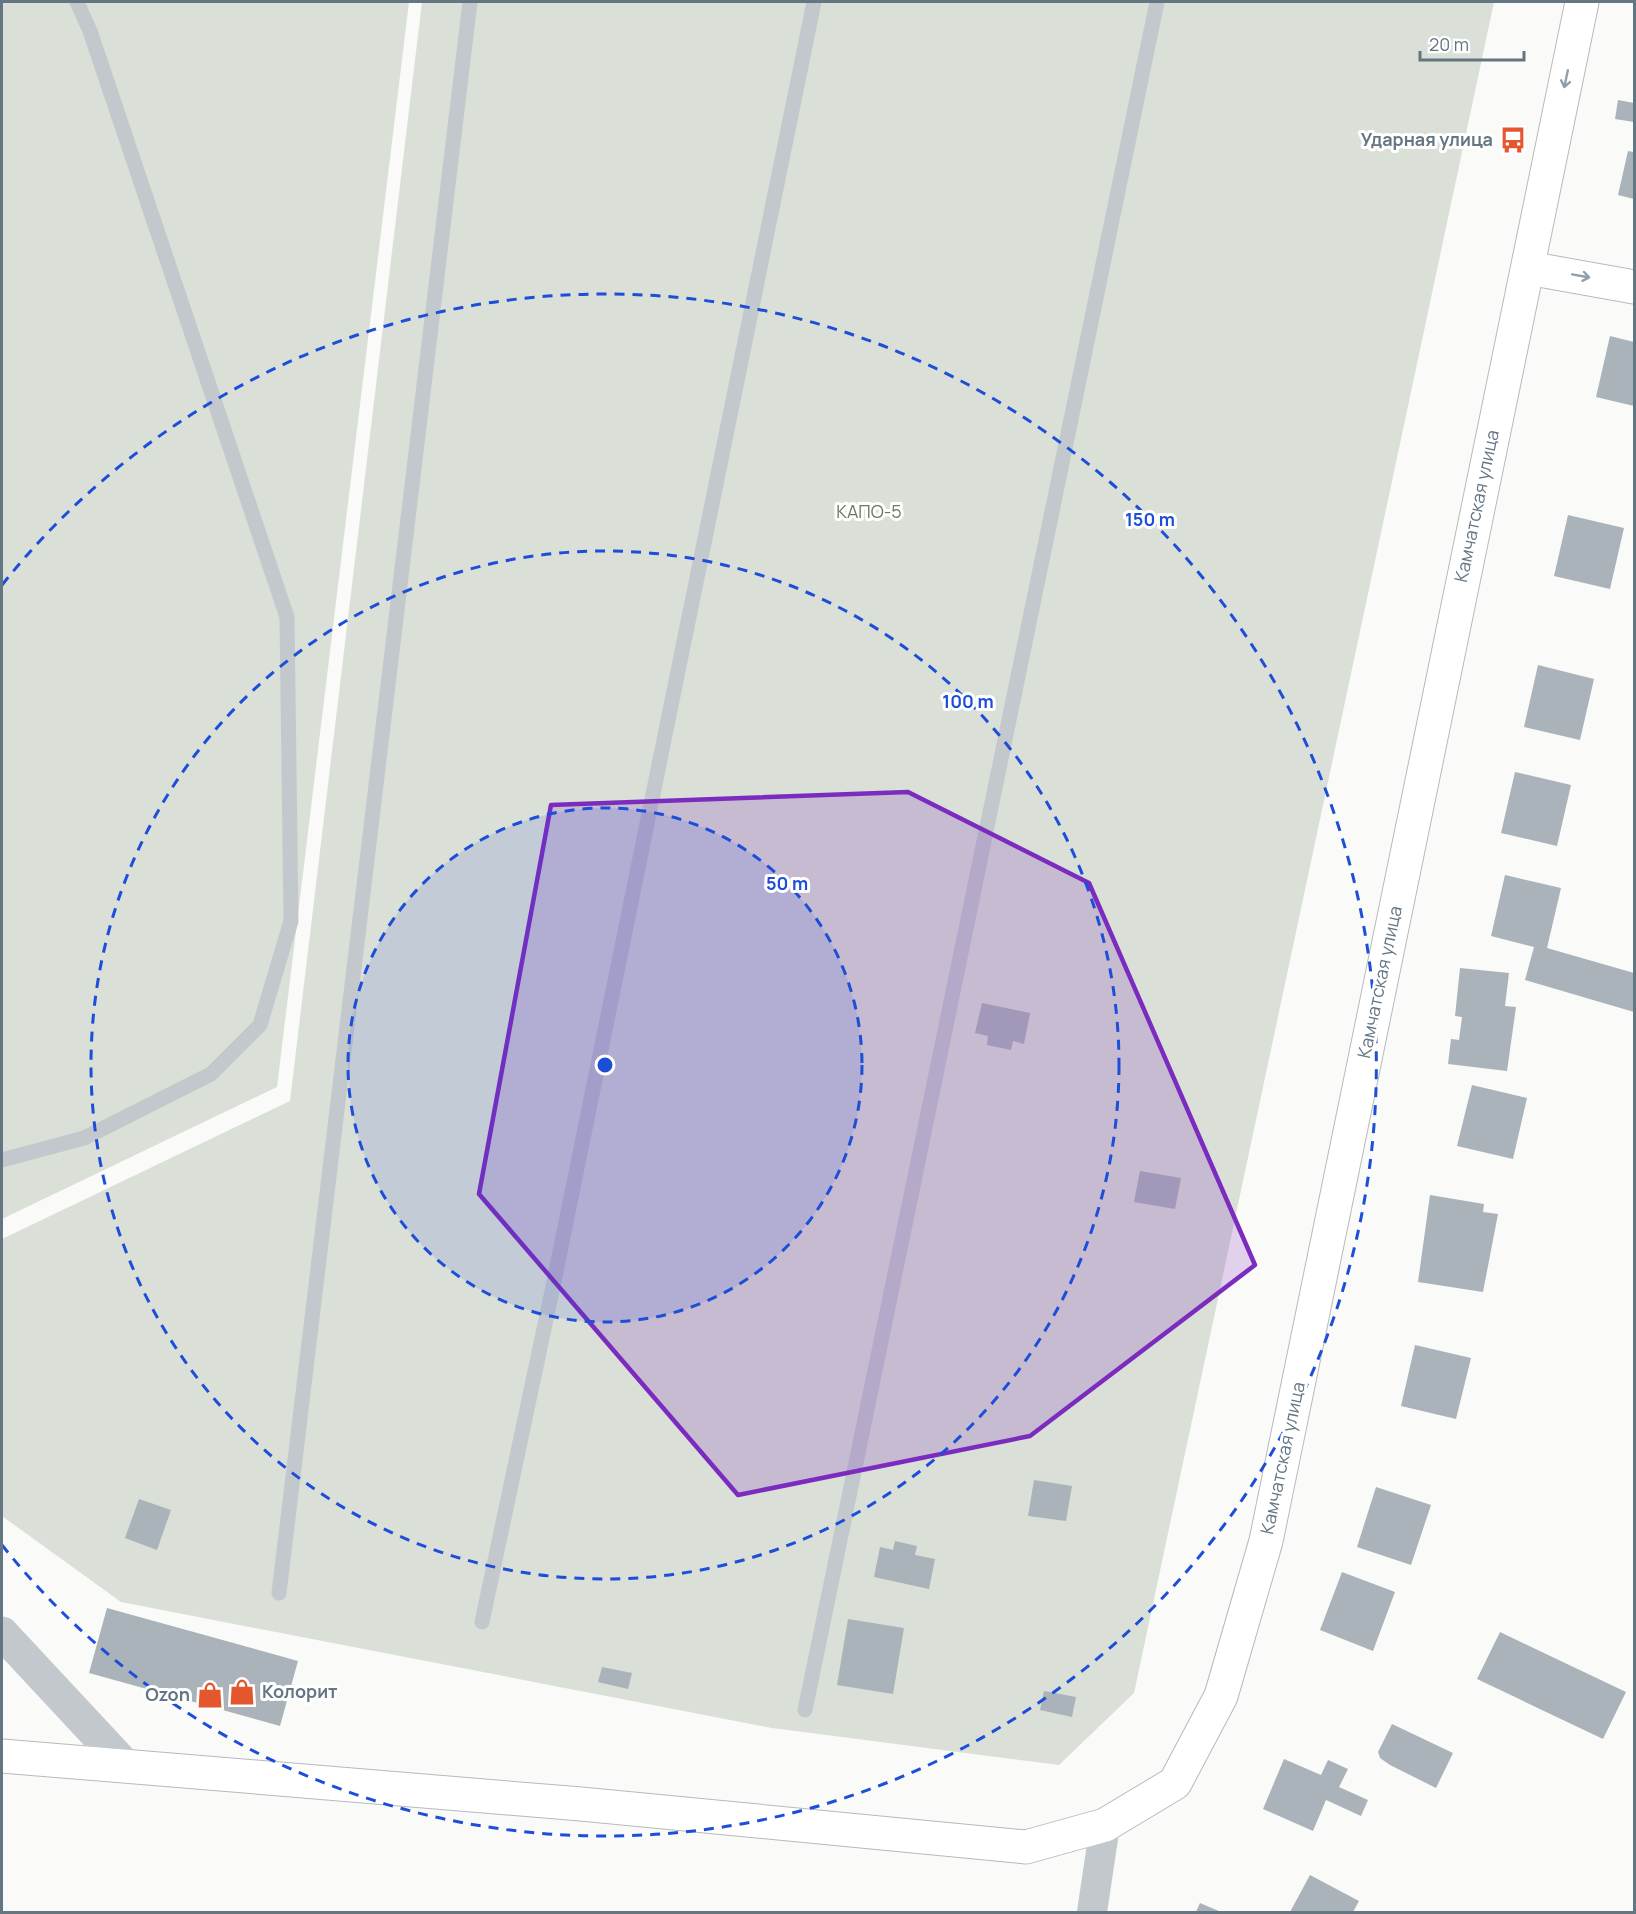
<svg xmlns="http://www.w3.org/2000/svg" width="1636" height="1914" viewBox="0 0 1636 1914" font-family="Manrope,sans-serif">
	<rect width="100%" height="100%" fill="#fafaf8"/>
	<path fill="#dadfd7" d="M2,2H409L277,1087L2,1219Z
		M422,2H1494L1134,1693L1059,1765L772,1728L121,1602L2,1516V1239L290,1101Z"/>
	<path fill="#aab3b9" d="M1618,100L1634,103V122L1615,119Z
		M1628,151L1634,152V199L1618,195Z
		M1610,336L1634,342V406L1596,397Z
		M1568,515L1624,528L1610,589L1554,576Z
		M1538,665L1594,679L1580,740L1524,727Z
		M1515,772L1571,785L1557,846L1501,833Z
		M1505,875L1561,888L1547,948L1634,973V1012L1525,980L1534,947L1491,936Z
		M1460,968L1509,973L1505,1006L1516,1007L1507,1071L1448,1064L1451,1039L1459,1040L1462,1017L1455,1016Z
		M982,1003L1030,1013L1024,1044L1013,1041L1011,1050L987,1045L988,1036L975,1033Z
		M1472,1085L1527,1098L1513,1159L1457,1146Z
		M1140,1171L1181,1178L1175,1209L1134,1202Z
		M1430,1195L1484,1204L1483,1212L1498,1214L1483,1292L1418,1282Z
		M1415,1345L1471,1358L1456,1419L1401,1406Z
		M1034,1480L1072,1486L1066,1521L1028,1516Z
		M1376,1487L1431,1505L1411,1565L1357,1547Z
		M139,1499L171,1510L157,1550L125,1538Z
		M895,1541L917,1546L915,1555L935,1559L929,1589L874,1577L880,1547L893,1550Z
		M1342,1572L1395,1592L1373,1651L1320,1630Z
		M107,1608L298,1661L280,1726L89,1673Z
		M848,1619L904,1628L893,1694L837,1685Z
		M1500,1632L1626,1692L1603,1739L1477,1679Z
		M602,1667L632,1673L628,1689L598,1682Z
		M1044,1691L1076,1697L1072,1717L1040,1710Z
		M1392,1724L1453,1753L1436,1788L1390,1765L1380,1758L1378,1752Z
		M1284,1759L1321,1775L1328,1760L1348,1769L1339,1787L1368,1800L1361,1816L1326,1800L1313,1831L1263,1809Z
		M1310,1875L1359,1901L1353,1912H1290Z
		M1200,1903L1221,1912H1196Z"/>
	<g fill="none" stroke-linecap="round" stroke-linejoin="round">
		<g stroke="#b5babe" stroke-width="35">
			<path id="primary" d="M1528,268L1634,287
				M2,1756L581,1804L1026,1847L1105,1825L1175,1783L1221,1696L1266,1541L1582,2"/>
		</g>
		<path stroke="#c3c8cc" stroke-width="15" d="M2,1160L84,1138L211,1074L260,1025L291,921L287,617L90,31L77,2
			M279,1593L470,2
			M482,1622L552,1291L814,2
			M805,1710L1157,2"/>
		<path stroke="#c3c8cc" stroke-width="30" d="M1092,1912L1105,1825"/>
		<path stroke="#c3c8cc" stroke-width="33" d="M2,1633L125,1765"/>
		<use href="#primary" stroke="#fff" stroke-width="33"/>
	</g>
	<defs><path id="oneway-shaft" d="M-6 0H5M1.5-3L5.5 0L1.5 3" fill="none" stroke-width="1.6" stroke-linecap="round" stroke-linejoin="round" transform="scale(1.5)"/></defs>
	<g stroke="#939fa8">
		<use href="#oneway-shaft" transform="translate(1566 79) rotate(102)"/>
		<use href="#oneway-shaft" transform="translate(1581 276) rotate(10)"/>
	</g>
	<path fill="#7b2cbf" fill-opacity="0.2" stroke="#7b2cbf" stroke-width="4.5" stroke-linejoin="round" d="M908,792L1089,883L1255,1265L1030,1436L738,1495L479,1194L551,805Z"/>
	<circle cx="605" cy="1065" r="257" fill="#1d4ed8" fill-opacity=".12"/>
	<g fill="none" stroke="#1d4ed8" stroke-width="3" stroke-dasharray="10 8">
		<circle cx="605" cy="1065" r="257"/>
		<circle cx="605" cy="1065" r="514"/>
		<path d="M2 585A771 771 0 1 1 2 1545"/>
	</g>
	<defs>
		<g id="bus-bare" transform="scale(2.07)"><path d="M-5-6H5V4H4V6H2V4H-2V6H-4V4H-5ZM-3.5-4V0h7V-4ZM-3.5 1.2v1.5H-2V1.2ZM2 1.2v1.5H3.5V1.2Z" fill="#e4572e" stroke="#fff" stroke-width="2.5" paint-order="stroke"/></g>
		<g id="shop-bare" transform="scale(2.07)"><path d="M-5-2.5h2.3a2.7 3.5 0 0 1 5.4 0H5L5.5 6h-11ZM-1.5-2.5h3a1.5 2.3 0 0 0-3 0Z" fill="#e4572e" stroke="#fff" stroke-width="2.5" paint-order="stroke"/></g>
	</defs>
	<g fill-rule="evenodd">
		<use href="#bus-bare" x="1513" y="140"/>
		<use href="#shop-bare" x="242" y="1692"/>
		<use href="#shop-bare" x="210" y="1695"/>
	</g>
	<g text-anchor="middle" stroke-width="6" stroke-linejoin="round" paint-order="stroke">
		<g font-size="18" font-weight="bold" fill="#657683" stroke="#fff" text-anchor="end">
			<text x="1493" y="146">Ударная улица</text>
			<text x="262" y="1698" text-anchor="start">Колорит</text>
			<text x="190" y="1701">Ozon</text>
		</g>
		<g font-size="18" fill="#657683" stroke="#fff">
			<text transform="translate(1477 506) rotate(-78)" y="6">Камчатская улица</text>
			<text transform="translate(1380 982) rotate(-78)" y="6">Камчатская улица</text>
			<text transform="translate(1283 1458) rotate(-78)" y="6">Камчатская улица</text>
		</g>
		<g font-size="18" fill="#687a64" stroke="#fff">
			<text x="869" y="518">КАПО-5</text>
		</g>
	</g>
	<circle cx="605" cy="1065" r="9" fill="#1d4ed8" stroke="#fff" stroke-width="3"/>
	<g font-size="18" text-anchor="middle" font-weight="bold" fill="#1d4ed8" stroke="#fff" stroke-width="6" stroke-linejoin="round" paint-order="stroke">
		<text x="1150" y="526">150 m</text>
		<text x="968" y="708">100 m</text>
		<text x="787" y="890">50 m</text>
	</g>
	<rect width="1636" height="1914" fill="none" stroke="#657683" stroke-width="6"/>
	<path d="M1420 51v9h104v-9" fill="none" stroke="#657683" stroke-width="3"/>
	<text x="1429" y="51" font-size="18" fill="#657683" stroke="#ffffff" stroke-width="4.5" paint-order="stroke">20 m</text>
</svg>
